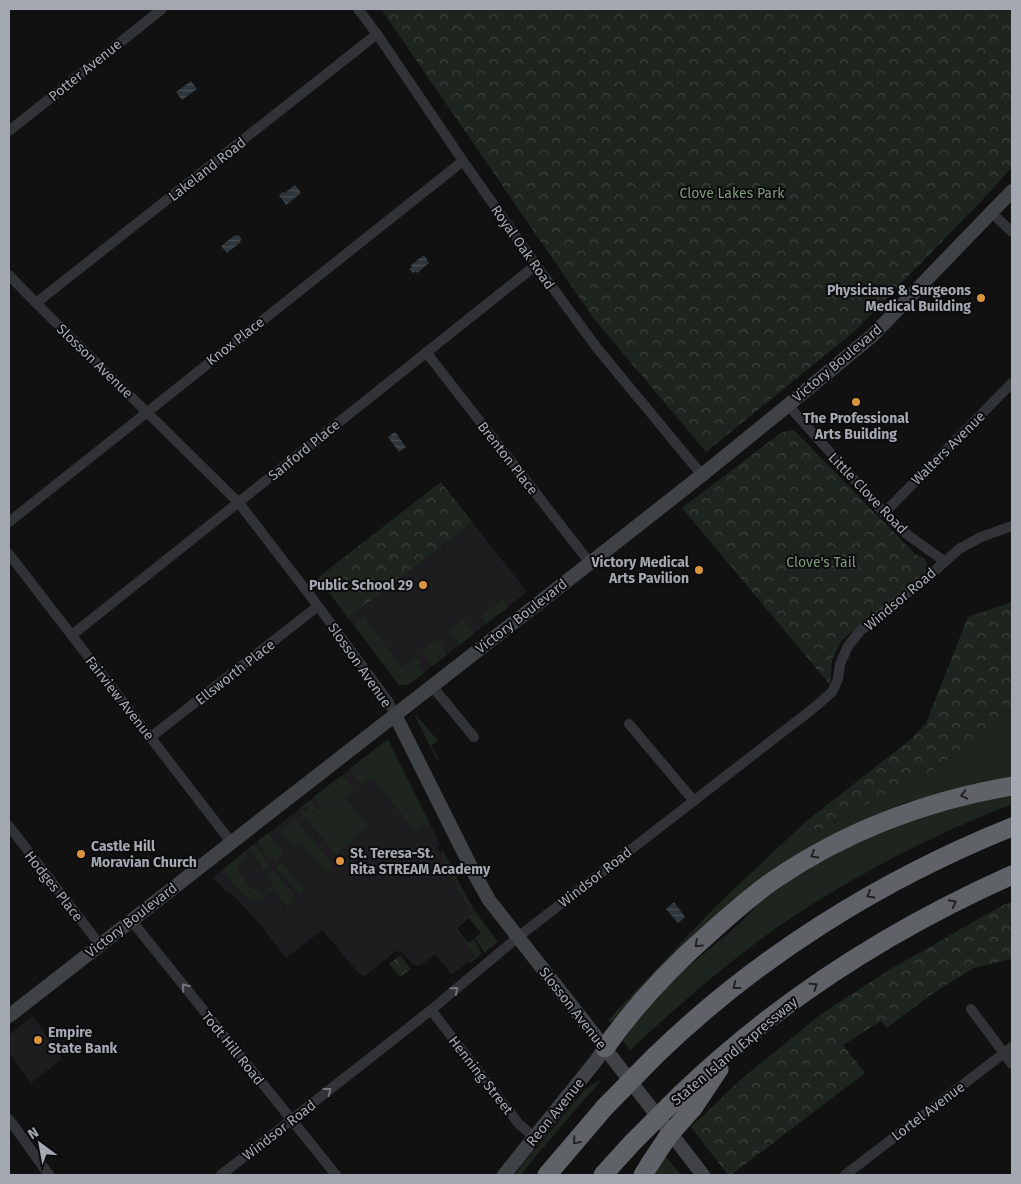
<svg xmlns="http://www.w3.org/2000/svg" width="1021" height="1184" viewBox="0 0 1021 1184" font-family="'Fira Sans',sans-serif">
	<defs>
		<pattern id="forest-crowns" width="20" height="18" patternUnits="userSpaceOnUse" patternTransform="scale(1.25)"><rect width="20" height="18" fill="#1e241e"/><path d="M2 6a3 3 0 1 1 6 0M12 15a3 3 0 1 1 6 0" fill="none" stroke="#3c413c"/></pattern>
		<pattern id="water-rules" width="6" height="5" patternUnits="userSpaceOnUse" patternTransform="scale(1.25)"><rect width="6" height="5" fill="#2e363b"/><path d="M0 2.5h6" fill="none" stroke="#495055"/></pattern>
	</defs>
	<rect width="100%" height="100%" fill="#111112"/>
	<path fill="#1d1d1f" d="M441,482L527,592L408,685H399L318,578Z
		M388,739L440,844L437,846L440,852L443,851L466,897L475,911L453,928L475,956L452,975L435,954L421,965H413L401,952L396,951L365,976L360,975L323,931L320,932L286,958L263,928L235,897L224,890L213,877Z
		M33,1016L62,1059L31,1083L9,1053V1035Z"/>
	<path fill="#1e241e" d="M334,565L365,605L348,618L318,578Z
		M503,599L509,607L486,624L480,617Z
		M364,617L372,628H373L401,667L415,656L420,663L417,665L423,674L408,685H399L354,625Z
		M464,619L474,634L460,645L450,634L451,633L449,630Z
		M436,640L439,642H440L447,655L433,666L421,651Z
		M416,715L438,741L431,746L438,757V759L437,760L415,716Z
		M1012,717V777L904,803L822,840L755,882L676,952L611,1023L608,1020L715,907L804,823L818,832L871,802L927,774Z
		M388,739L430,825L427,827L426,825L416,832L374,780L373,781L370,778L362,785L349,769Z
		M342,775L355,790L347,797L349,801H348L369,827L336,854L300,812L309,810V807L298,809L310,800L314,805L315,808C317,810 319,810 321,807V804L317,802L313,797Z
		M1012,791V804C935,834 860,872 791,918C733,957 681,1003 630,1050L623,1041L633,1026L675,978L739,924L771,890L878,830Z
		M295,818L333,865L325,872L300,841L293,846L280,831Z
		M268,833L284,853L276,860L273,856L269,859C264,853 263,847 257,841Z
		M254,844C261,851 264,859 270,866L265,870L248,849Z
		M245,851L248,856V858L239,866L237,871L251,888L262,893L264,896L256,900L244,896L222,870Z
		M443,851L460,885L473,908L470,910L461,894L440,853Z
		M282,863L304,890L299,894L275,867Z
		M272,869L294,894L292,897L295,901L287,907L273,890L267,894L265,891L274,884L267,874Z
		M475,911L498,942L485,952H484L475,938L481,933L469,918L457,928L468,943L474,939L481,952V955L470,963L468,962L475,956L453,928Z
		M603,1078L535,1157L521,1175H514L585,1089Z
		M664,1154L681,1175H651Z"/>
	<path fill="url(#forest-crowns)" d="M381,9H1012V167L990,192L855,331L706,452L594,319Z
		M794,430L915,554L925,559L928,567L926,571L841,641L832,660L830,685L682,508L782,432Z
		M441,482L472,522L365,605L334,565Z
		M1012,602V717L927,774L871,802L818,832L804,823L911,739L926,723L968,617Z
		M1012,902V959L974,968L929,996L887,1028L881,1021L843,1045L865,1073L731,1175H728L691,1127L739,1081L821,1014L889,970L1003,905Z
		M400,955L411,969L400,977L389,964Z"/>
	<path fill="url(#water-rules)" d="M191,81L197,89L182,100L176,92Z
		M295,185L301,193L286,205L279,195L283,192L285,193Z
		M235,235L236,236L238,235L242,239L240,240L241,242L227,253L221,246Z
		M424,255L429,263L417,273L416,271L413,273L409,269L412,267L411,265Z
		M395,432L406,447L399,452L388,437Z
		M674,902L685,917L678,923L666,909Z"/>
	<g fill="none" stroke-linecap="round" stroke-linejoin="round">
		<path stroke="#323336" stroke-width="10" d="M358,9L377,34L463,161L536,265L597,348L702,475
			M9,131L162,9
			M992,213L1012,232
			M9,275L36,303L239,503L318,606L388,701L395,715
			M36,303L377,34
			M426,352L590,563
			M788,405L884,513L908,535L944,561
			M884,513L1012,383
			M9,522L463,161
			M9,554L231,842
			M72,635L536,265
			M432,686L474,737
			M629,724L694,801
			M151,737L318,606
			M9,826L100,945
			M131,920L336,1175
			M971,1009L1012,1064
			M431,1010L519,1124L534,1137
			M9,1119L49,1175
			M221,1175L431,1010L518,937L815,707L832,692L838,679L840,664L848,646L861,630L931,574L959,549L981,537L1012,526
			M845,1175L1012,1047"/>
		<path stroke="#404346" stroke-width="14" d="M395,715L475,875L489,900L597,1038L703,1175
			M9,1016L590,563L702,475L776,415L873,335L1012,191
			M504,1175L595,1062L605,1048"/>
		<path stroke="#5f6267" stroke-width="19" d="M605,1048C636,1004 672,966 712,931C732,913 752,895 774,880C847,830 925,801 1012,786
			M655,1056C757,957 880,880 1012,827
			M681,1094C778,1001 891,929 1012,875
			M693,1108L719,1069
			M547,1175L605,1107
			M603,1175L633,1142
			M643,1175L651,1162"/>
		<path stroke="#5f6267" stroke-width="19" d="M605,1107L655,1056
			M633,1142L681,1094
			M651,1162L669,1135L693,1108"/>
	</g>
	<defs><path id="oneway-chevron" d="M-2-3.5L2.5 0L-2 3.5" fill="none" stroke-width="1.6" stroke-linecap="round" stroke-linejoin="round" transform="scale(1.25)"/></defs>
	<g stroke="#212224">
		<use href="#oneway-chevron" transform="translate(964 795) rotate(167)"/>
		<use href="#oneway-chevron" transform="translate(814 855) rotate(150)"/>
		<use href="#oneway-chevron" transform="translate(870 895) rotate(150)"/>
		<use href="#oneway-chevron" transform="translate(953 903) rotate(-27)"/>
		<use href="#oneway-chevron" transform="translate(698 944) rotate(137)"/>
		<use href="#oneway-chevron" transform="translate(736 986) rotate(142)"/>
		<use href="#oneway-chevron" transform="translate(814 986) rotate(-35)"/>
		<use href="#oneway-chevron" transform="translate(576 1141) rotate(131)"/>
	</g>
	<g stroke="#71747a">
		<use href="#oneway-chevron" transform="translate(185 987) rotate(-129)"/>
		<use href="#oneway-chevron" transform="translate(455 990) rotate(-40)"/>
		<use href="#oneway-chevron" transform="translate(328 1091) rotate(-38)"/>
	</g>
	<g fill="#dc933e" stroke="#0c0c0d" stroke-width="2">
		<circle cx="981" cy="298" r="5"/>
		<circle cx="856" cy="402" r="5"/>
		<circle cx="699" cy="570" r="5"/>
		<circle cx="423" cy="585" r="5"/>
		<circle cx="81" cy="854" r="5"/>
		<circle cx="340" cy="861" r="5"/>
		<circle cx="38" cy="1040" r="5"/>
	</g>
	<g text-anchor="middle" stroke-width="4" stroke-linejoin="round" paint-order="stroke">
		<g font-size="14" fill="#a4a9b1" stroke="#0c0c0d">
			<text transform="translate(85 70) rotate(-39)" y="5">Potter Avenue</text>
			<text transform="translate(207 169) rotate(-38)" y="5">Lakeland Road</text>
			<text transform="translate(523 247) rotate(55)" y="5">Royal Oak Road</text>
			<text transform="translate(235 341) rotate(-38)" y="5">Knox Place</text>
			<text transform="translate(95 361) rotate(44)" y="5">Slosson Avenue</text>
			<text transform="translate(837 363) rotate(-40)" y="5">Victory Boulevard</text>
			<text transform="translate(948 448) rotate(-45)" y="5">Walters Avenue</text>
			<text transform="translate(304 450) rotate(-39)" y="5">Sanford Place</text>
			<text transform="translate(508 458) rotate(52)" y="5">Brenton Place</text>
			<text transform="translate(868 493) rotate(46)" y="5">Little Clove Road</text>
			<text transform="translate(900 599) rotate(-40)" y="5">Windsor Road</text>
			<text transform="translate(521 616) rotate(-38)" y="5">Victory Boulevard</text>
			<text transform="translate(360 665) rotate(55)" y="5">Slosson Avenue</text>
			<text transform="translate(235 672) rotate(-38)" y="5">Ellsworth Place</text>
			<text transform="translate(120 698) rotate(52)" y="5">Fairview Avenue</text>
			<text transform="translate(595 877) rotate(-38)" y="5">Windsor Road</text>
			<text transform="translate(54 886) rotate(52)" y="5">Hodges Place</text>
			<text transform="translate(131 920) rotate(-38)" y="5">Victory Boulevard</text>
			<text transform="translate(573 1008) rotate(52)" y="5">Slosson Avenue</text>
			<text transform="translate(233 1048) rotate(51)" y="5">Todt Hill Road</text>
			<text transform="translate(734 1051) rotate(-40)" y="5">Staten Island Expressway</text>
			<text transform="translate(481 1075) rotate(52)" y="5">Henning Street</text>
			<text transform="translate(928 1111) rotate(-37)" y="5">Lortel Avenue</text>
			<text transform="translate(555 1112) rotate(-51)" y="5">Reon Avenue</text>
			<text transform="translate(279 1130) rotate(-38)" y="5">Windsor Road</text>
		</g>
		<g font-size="14" fill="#7e9a7c" stroke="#0c0c0d">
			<text x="732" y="198">Clove Lakes Park</text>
			<text x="821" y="567">Clove's Tail</text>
		</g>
		<g font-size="14" font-weight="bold" fill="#a4a9b1" stroke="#0c0c0d" text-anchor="end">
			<text x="971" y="295">Physicians &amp; Surgeons<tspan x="971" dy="16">Medical Building</tspan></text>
			<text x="856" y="423" text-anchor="middle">The Professional<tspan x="856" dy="16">Arts Building</tspan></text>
			<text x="689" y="567">Victory Medical<tspan x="689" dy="16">Arts Pavilion</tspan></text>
			<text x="413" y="590">Public School 29</text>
			<text x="91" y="851" text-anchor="start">Castle Hill<tspan x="91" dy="16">Moravian Church</tspan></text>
			<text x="350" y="858" text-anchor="start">St. Teresa-St.<tspan x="350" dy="16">Rita STREAM Academy</tspan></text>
			<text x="48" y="1037" text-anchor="start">Empire<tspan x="48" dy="16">State Bank</tspan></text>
		</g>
	</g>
	<rect width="1021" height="1184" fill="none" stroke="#a4a9b1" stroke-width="20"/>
	<g transform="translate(40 1144) rotate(328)" stroke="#0c0c0d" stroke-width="4" paint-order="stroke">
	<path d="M0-4L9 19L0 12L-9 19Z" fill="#a4a9b1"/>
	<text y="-8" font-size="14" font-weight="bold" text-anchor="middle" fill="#a4a9b1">N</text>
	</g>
</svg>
